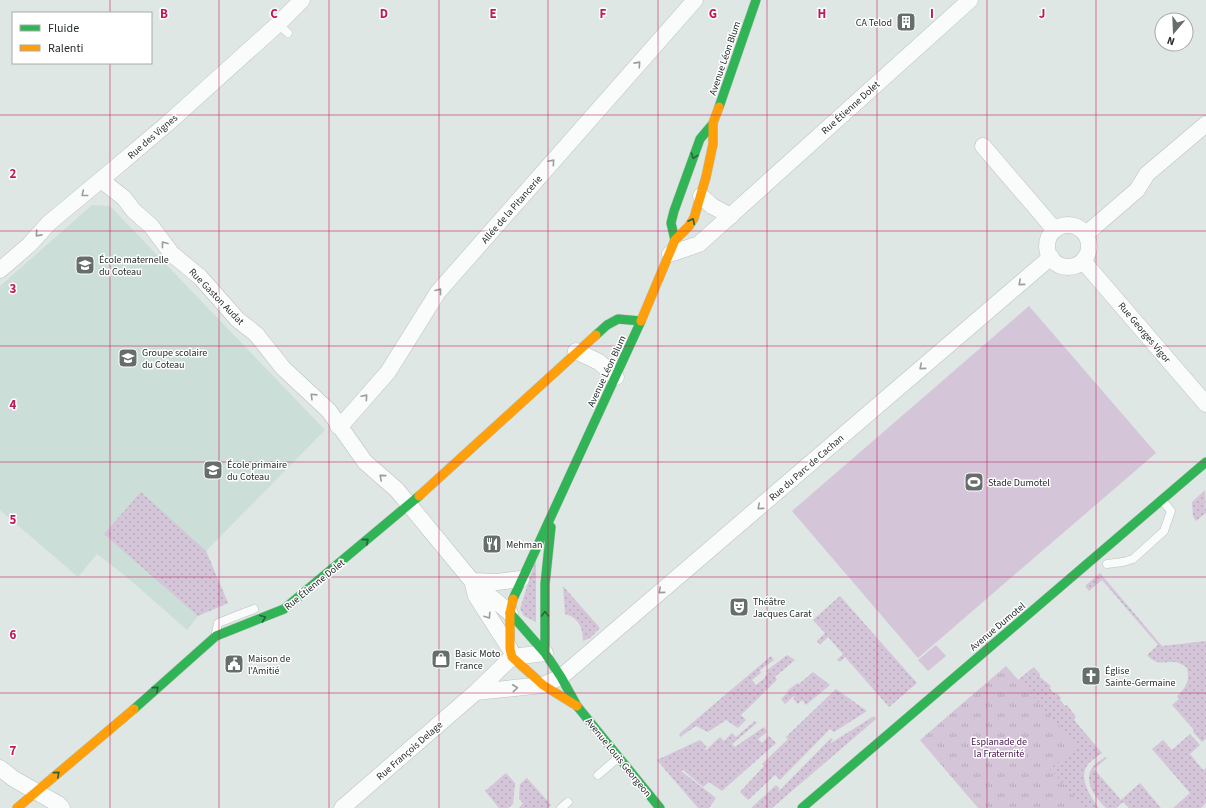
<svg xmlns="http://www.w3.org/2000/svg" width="1206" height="808" viewBox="0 0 1206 808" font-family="'Source Sans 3',sans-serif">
	<defs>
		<pattern id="grass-dots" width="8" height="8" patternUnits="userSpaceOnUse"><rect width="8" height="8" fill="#d4c5d8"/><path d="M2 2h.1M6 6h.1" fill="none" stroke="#b6aaba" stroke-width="1.8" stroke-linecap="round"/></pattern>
		<pattern id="park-tufts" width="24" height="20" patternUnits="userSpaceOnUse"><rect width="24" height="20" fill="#d4c5d8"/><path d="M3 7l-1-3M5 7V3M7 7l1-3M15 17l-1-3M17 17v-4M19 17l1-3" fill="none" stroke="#b6aaba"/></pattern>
	</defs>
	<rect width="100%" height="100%" fill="#dee7e4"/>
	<path fill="#ccded8" d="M92,205L110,206L325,430L206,551L228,603L198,616L187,630L129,579L97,554L78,577L0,510V286Z"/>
	<path fill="url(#grass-dots)" d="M1205,490L1206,513L1196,521L1193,517L1192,502Z
		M141,492L206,551L228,603L198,616L104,534Z
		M536,558V622L524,616L520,609Z
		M1100,573L1162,646L1206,641V739L1202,742L1193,732L1194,730L1172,705L1179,699L1177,696C1186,688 1190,680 1187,668C1172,654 1161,671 1147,655L1158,645L1102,580L1089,591L1085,586Z
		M563,586L600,628L590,638L583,641C583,628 579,618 565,614Z
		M840,596L917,683L889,707L845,657L840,662L837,660L843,654L828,637L820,645L817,641L825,633L813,620Z
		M787,655L795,660L775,677L777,680L741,715L746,720L738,728L726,720L708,732L696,726L680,737L679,734L771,656L774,660L760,670L761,673L752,680L756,685L765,678V676L768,673L766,671Z
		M1034,667L1040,674V677L1051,686L1050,689L1054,693H1057L1061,698L1060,700L1065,706L1067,705L1076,717L1074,720L1102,753C1098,756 1093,759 1089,763C1077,776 1090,797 1099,808H1060L1018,680Z
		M813,672L830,685L806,705L802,700L798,704L793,699L795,697L794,696L785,704L781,699L788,692L787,691L797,683L799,684Z
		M836,689L867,711L834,732L830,729L780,780L775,775L748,800L740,792L764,766L762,764L788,739L786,737Z
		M874,716L876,719L772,808H751L776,785L780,789L778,790L779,791L831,738L833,740L830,742L831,743Z
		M755,721L757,723L732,744L735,747L764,727L767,732L758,739L762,743L769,736L776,743L722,791L709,782L703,787L683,770L681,771L716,798L709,808H698L657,760L700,740L707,747L705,749L706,750L720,737L724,741L732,733L736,737Z
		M1190,734L1200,745L1190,754L1203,770L1206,768V803L1201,808H1173L1190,793L1152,749L1163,740L1172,750Z
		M1105,757L1107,758L1094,769L1121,800L1140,783L1161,808H1129L1123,802L1116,808H1106C1097,799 1084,784 1091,770C1093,765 1100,761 1105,757Z
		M506,773L515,783L513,804L508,808H499L485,791Z
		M527,778L551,805L548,808H519L523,803L519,799L520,784Z"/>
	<path fill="url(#park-tufts)" d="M1006,666L1077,746L1050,769L1084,808H978L920,740Z"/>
	<path fill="#d4c5d8" d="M1029,306L1156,453L918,658L792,511Z
		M936,645L946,656L928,671L918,660Z"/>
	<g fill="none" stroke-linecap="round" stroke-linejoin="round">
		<g stroke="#bbc2c0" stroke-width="9">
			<path id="lane" d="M278,24L288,33
				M1107,564L1123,562L1133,559L1164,531L1171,511L1162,500
				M216,633L218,623L254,609
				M598,775L619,757
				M561,808L568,802"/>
		</g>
		<g stroke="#bbc2c0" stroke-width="17">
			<path id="street" d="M983,146L1055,230
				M101,180L124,198L133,210L151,226L172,254L200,277L238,320L256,334L283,368L329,411L365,462L397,490L472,581L510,613
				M701,196L712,206L731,216
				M1047 246a21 21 0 1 1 42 0a21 21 0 1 1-42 0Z
				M1086,234L1137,190L1147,174L1206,124
				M670,254L699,244L970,0
				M1083,261L1206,404
				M0,270L29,245L49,223L109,173L167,124L278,24L302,0
				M576,351L599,362L616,377
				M338,426L345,421L388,372L438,292L695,0
				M472,581L497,582L521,579
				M473,584L476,596L510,649
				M476,692L543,685L561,677L1051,257
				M0,768L14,779L58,804L62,808
				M342,808L476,692L512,657L545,653"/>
		</g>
		<g stroke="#bbc2c0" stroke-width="10">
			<path id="fast" d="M719,107L756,0
				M675,240L671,223L674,211L700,139L711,126
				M596,335L607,325L618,319L641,321
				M513,599L641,321
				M510,613L545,653L561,677L577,706L660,808
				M545,653V584L551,527
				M134,709L216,636L284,609L419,496
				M802,808L1206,462"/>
		</g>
		<g stroke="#bbc2c0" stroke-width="10">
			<path id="slow" d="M641,321L675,240L689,226L694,218L706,177L713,144V123L719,107
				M419,496L596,335
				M513,599L510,613V649L512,657L543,685L577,706
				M17,808L134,709"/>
		</g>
		<use href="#lane" stroke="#fafbfb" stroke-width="8"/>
		<use href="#street" stroke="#fafbfb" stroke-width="16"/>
		<use href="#fast" stroke="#30b455" stroke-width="9"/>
		<use href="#slow" stroke="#ff9f0a" stroke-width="9"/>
	</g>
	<defs><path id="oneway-chevron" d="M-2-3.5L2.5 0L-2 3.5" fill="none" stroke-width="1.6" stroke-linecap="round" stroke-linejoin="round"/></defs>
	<g stroke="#9b9e9d">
		<use href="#oneway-chevron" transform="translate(638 64) rotate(-48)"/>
		<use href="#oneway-chevron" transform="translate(552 162) rotate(-49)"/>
		<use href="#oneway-chevron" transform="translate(84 194) rotate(141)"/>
		<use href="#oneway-chevron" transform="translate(38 234) rotate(132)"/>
		<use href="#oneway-chevron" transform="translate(164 244) rotate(-127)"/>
		<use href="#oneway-chevron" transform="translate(1021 283) rotate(139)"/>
		<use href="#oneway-chevron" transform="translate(439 291) rotate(-52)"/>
		<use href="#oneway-chevron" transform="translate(922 367) rotate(139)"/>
		<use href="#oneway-chevron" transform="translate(313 396) rotate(-136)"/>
		<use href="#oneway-chevron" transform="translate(365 397) rotate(-49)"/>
		<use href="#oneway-chevron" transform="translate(382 477) rotate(-139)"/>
		<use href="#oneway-chevron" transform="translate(760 507) rotate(139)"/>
		<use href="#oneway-chevron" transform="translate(661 591) rotate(139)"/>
		<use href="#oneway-chevron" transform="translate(488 616) rotate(57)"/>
		<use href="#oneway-chevron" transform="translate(515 688) rotate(-6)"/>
	</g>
	<g stroke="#2a633b">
		<use href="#oneway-chevron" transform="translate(694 156) rotate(110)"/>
		<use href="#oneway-chevron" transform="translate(692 221) rotate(-64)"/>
		<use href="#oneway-chevron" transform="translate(366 541) rotate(-40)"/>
		<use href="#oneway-chevron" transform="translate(545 614) rotate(-90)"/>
		<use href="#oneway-chevron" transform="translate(263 618) rotate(-22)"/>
		<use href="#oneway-chevron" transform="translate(156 689) rotate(-41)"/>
		<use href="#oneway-chevron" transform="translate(57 774) rotate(-40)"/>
	</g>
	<path fill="none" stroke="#c2185b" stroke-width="1" stroke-opacity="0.55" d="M110,0V13M219,0V808M329,0V808M439,0V808M548,0V808M658,0V808M767,0V808M877,0V808M987,0V808M1096,0V808M110,63V808M0,115H1206M0,231H1206M0,346H1206M0,462H1206M0,577H1206M0,693H1206"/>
	<defs>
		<g id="building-square" transform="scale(1)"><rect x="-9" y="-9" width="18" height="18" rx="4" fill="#666e6b" stroke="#fff"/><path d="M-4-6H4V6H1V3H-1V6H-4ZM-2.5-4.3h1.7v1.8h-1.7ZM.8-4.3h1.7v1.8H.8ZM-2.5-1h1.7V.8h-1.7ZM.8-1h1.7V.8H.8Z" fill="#fff"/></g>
		<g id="school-square" transform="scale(1)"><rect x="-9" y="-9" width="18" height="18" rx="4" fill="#666e6b" stroke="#fff"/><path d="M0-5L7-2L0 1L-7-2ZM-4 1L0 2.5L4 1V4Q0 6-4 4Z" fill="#fff"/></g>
		<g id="stadium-square" transform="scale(1)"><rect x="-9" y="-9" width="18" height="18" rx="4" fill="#666e6b" stroke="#fff"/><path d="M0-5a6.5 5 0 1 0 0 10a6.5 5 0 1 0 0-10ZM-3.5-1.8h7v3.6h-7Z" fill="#fff"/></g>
		<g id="restaurant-square" transform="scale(1)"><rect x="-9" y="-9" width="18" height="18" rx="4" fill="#666e6b" stroke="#fff"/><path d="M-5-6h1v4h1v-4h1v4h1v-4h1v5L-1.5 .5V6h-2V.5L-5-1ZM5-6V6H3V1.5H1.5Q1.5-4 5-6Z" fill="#fff"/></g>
		<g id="theatre-square" transform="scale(1)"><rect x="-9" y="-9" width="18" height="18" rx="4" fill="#666e6b" stroke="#fff"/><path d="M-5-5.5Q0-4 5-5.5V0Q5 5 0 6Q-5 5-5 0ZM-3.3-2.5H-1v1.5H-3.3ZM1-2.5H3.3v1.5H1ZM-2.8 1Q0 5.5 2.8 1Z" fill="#fff"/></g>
		<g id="shop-square" transform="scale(1)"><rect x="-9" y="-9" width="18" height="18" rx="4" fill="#666e6b" stroke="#fff"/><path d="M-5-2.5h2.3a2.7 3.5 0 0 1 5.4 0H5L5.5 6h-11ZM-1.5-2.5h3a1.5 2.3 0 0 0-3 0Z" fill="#fff"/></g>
		<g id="civic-square" transform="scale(1)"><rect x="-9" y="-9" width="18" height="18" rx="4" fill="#666e6b" stroke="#fff"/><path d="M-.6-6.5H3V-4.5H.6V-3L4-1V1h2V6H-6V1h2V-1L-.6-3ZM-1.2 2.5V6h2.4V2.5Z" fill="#fff"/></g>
		<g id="church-square" transform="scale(1)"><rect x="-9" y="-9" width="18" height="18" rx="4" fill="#666e6b" stroke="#fff"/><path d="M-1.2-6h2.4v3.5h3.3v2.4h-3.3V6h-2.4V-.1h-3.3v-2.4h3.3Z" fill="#fff"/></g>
	</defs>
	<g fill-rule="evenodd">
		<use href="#building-square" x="906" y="22"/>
		<use href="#school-square" x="85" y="265"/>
		<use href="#school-square" x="128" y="358"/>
		<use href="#school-square" x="213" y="470"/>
		<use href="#stadium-square" x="974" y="482"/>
		<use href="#restaurant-square" x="492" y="544"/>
		<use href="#theatre-square" x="739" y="607"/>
		<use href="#shop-square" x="441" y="659"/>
		<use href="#civic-square" x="234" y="664"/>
		<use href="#church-square" x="1091" y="676"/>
	</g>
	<g text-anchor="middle" stroke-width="3" stroke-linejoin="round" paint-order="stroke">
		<g font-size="10" fill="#262d2a" stroke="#fff" text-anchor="start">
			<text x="892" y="26" text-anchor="end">CA Telod</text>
			<text x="99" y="263">École maternelle<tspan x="99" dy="12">du Coteau</tspan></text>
			<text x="142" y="356">Groupe scolaire<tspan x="142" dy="12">du Coteau</tspan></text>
			<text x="227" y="468">École primaire<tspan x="227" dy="12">du Coteau</tspan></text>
			<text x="988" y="486">Stade Dumotel</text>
			<text x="506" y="548">Mehman</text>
			<text x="753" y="605">Théâtre<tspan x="753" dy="12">Jacques Carat</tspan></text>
			<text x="455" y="657">Basic Moto<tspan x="455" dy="12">France</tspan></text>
			<text x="248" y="662">Maison de<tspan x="248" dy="12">l'Amitié</tspan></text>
			<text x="1105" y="674">Église<tspan x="1105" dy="12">Sainte-Germaine</tspan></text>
		</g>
		<g font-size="10" fill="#262d2a" stroke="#fff">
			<text transform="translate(724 58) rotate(-71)" y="4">Avenue Léon Blum</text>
			<text transform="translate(850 107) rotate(-42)" y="4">Rue Étienne Dolet</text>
			<text transform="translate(152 136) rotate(-41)" y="4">Rue des Vignes</text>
			<text transform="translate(511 209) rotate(-49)" y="4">Allée de la Pitancerie</text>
			<text transform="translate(217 296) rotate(46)" y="4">Rue Gaston Audat</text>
			<text transform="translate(1145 332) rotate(50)" y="4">Rue Georges Vigor</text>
			<text transform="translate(606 371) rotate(-65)" y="4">Avenue Léon Blum</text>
			<text transform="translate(806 467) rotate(-41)" y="4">Rue du Parc de Cachan</text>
			<text transform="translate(314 584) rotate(-39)" y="4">Rue Étienne Dolet</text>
			<text transform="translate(997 626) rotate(-40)" y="4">Avenue Dumotel</text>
			<text transform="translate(409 750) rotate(-41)" y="4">Rue François Delage</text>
			<text transform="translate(619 757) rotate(51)" y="4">Avenue Louis Georgeon</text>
		</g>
		<g font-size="10" fill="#48144e" stroke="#fff">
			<text x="999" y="745">Esplanade de<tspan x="999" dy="12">la Fraternité</tspan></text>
		</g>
	</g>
	<g font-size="13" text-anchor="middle" font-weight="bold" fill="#c2185b" stroke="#fff" stroke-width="3" stroke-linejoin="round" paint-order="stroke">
		<text x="164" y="18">B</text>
		<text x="274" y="18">C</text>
		<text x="384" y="18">D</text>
		<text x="493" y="18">E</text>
		<text x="603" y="18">F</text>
		<text x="713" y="18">G</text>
		<text x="822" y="18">H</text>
		<text x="932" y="18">I</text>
		<text x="1042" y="18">J</text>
		<text x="13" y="178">2</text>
		<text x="13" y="293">3</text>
		<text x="13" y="409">4</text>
		<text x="13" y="524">5</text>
		<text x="13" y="639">6</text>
		<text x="13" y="755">7</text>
	</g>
	<rect x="12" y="12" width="140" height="52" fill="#ffffff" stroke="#a8abaa"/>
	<rect x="20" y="25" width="20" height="6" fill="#30b455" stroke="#a8abaa"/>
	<text x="48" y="32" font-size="12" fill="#262d2a">Fluide</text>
	<rect x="20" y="45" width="20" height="6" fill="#ff9f0a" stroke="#a8abaa"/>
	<text x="48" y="52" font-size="12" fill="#262d2a">Ralenti</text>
	<g transform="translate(1174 32) rotate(199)"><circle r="19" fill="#ffffff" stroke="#a8abaa"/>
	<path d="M0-3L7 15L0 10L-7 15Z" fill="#666e6b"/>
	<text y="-6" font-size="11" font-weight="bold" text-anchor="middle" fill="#262d2a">N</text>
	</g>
</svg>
